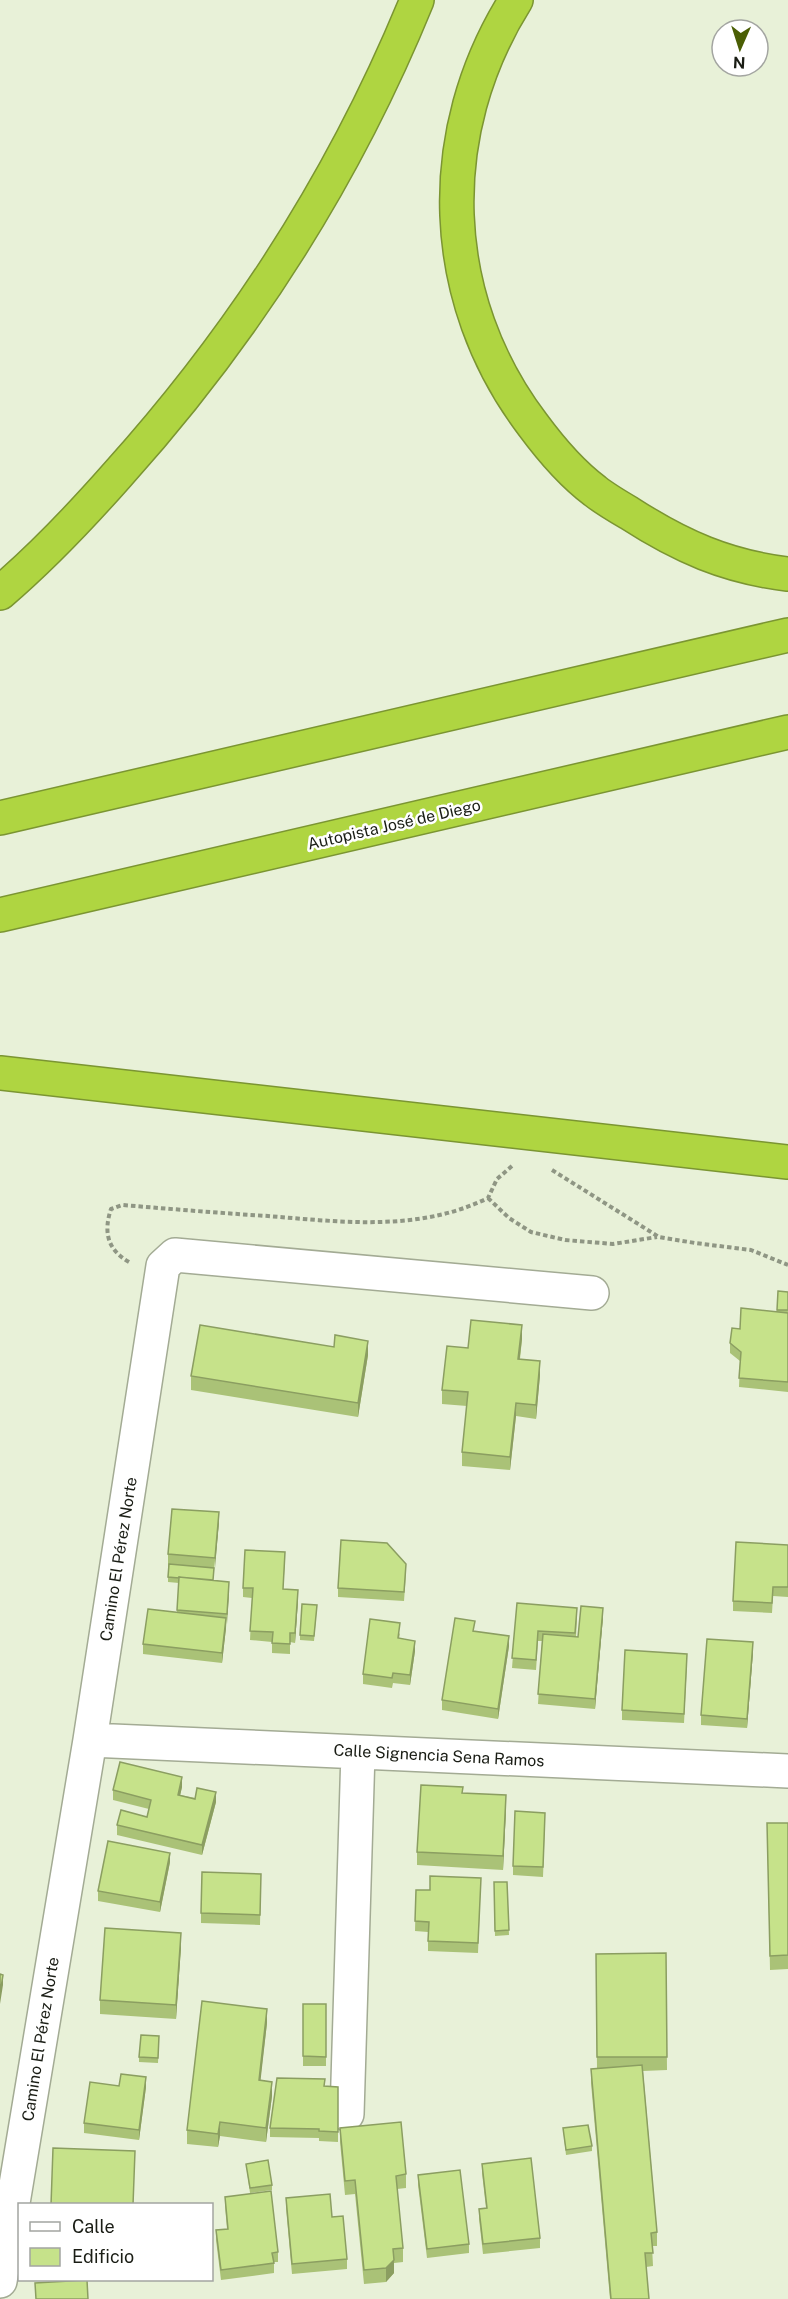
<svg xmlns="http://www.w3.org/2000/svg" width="788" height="2299" viewBox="0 0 788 2299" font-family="'Public Sans',sans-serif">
	<rect width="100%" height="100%" fill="#e8f1d8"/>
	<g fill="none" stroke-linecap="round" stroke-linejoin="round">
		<g stroke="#a3ab94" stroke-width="36">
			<path id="minor" d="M90,1740L788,1771
				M347,2114L358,1752
				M0,2281L90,1740L163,1266L175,1255L592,1293"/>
		</g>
		<g stroke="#7b9532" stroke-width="36">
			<path id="highway" d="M516,0C432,133 437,299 533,425C550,448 571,473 595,491C605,499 617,506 629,513C680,546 727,567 788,574
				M0,593C42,557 81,516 118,474C244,334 346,174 417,0
				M0,818L788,635
				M0,915L788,732
				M0,1073L788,1162"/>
		</g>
		<path stroke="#8f9684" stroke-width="4" stroke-dasharray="4.5 3" stroke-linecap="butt" d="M552,1170L659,1237L695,1243L751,1250L788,1265
			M488,1198L509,1218L531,1232L565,1240L613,1244L657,1237
			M129,1262C108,1250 103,1233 111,1209L122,1205C171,1209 219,1213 268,1216C342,1222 419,1232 488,1198L497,1179L512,1166"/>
		<use href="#minor" stroke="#fff" stroke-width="33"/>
		<use href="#highway" stroke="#afd541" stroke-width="33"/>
	</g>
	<path fill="#aac277" d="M778,1291L788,1292V1392L739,1387L740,1361L730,1353V1343L740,1329L777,1311Z
		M522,1339L520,1359L540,1375L536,1419L516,1416L510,1470L462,1466V1452L467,1406L442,1404V1390L468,1348Z
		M368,1355L358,1417L191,1390V1376Z
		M219,1522L213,1580L229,1592L226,1628L222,1663L143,1654V1644L177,1612L179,1583L168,1582V1554Z
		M788,1545V1597L773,1596L772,1613L733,1611V1601Z
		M285,1562L283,1589L298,1600L295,1643L290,1642V1654L272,1653V1642L250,1640L252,1598L243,1597V1588Z
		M406,1573L404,1601L338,1597V1588Z
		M517,1603L577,1618L576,1637H578L603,1617L595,1709L538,1704L542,1641H538L536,1670L512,1668Z
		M317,1605L314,1641L300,1640V1635Z
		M475,1631L509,1646L498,1719L442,1710V1700Z
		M400,1633L399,1639L415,1651L410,1685L393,1683L392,1688L363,1684V1674Z
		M753,1652L747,1728L701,1725V1715Z
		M687,1663L684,1723L622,1720V1710Z
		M182,1787L180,1795L216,1802L202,1855L117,1835V1825L147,1817L149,1809L113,1800V1790Z
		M463,1793L506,1809L503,1870L417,1865V1852Z
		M545,1822L543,1877L513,1875V1866Z
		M767,1823H788V1969L770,1970Z
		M170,1862L160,1912L98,1901V1891Z
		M261,1874L260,1925L201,1923V1913Z
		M481,1878L478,1953L428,1951V1932L415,1931L416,1890H430Z
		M494,1882H507L509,1935L495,1936Z
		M181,1947L176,2019L100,2014V2000Z
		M666,1953L667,2070L643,2071L657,2232V2246H652L653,2266L646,2267L649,2299H610L591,2083V2069H597L596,1954Z
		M303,2004H326V2066H303Z
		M267,2023L260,2081L272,2096L266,2142L220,2136L218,2147L187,2144V2130Z
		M159,2036L158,2063L139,2062V2057Z
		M325,2086L338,2087V2142L319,2141V2138L270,2137V2128Z
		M146,2087L139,2140L84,2133V2123Z
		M340,2128L406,2174V2188L397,2189L403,2248V2262L394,2263V2273L386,2282L364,2284L355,2194L345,2195L340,2142Z
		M563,2128L592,2146V2151L566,2155Z
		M246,2164L272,2185V2190L250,2193Z
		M482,2164L540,2238V2248L483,2254L479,2219V2209L486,2208L482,2173Z
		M418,2175L469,2244V2253L427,2258L418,2185Z
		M225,2197L278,2252V2262H274V2273L221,2280L216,2240V2230L227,2229L225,2206Z
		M286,2198L332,2217L347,2259V2269L292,2274L286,2208Z"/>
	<path fill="#8b9e61" d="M522,1325V1339L518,1372V1359Z
		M368,1341V1355L358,1417V1403Z
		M540,1361V1375L536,1419V1405Z
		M516,1403V1416L510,1470V1457Z
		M219,1512V1522L215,1568V1558Z
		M229,1582V1592L227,1624V1614Z
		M298,1590V1600L295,1643V1633Z
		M603,1608V1617L595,1709V1699Z
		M226,1618V1628L222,1663V1653Z
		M509,1636V1646L498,1719V1709Z
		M415,1641V1651L410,1685V1675Z
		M753,1642V1652L747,1728V1719Z
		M182,1777V1787L178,1805V1795Z
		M216,1792V1802L202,1855V1845Z
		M506,1795V1809L503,1870V1856Z
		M170,1853V1862L160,1912V1902Z
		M181,1933V1947L176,2019V2005Z
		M3,1975V1985L0,2004V1994Z
		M267,2009V2023L259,2094V2080Z
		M146,2077V2087L139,2140V2130Z
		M272,2082V2096L266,2142V2128Z
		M220,2122V2136L218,2147V2134Z
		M394,2260V2273L386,2282V2268Z"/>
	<path fill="#c6e28a" stroke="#8b9e61" stroke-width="1.5" d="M778,1291L788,1292V1310H777Z
		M741,1308L788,1313V1382L739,1378L741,1352L730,1343L732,1328L740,1329Z
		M471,1320L522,1325L518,1359L540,1361L536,1405L516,1403L510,1457L462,1452L468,1392L442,1390L447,1346L468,1348Z
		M200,1325L334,1347L335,1335L368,1341L358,1403L191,1376Z
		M172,1509L219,1512L215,1558L168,1554Z
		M341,1540L387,1543L406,1564L404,1592L338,1588Z
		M736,1542L788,1545V1587H773L772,1603L733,1601Z
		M245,1550L285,1552L283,1589L298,1590L295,1633H290V1644L272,1643L273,1632L250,1631L253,1588H243Z
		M169,1564L214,1568L213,1580L179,1577V1578L168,1577Z
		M179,1577L229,1582L227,1614L177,1610Z
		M517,1603L577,1608L575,1633L538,1631L536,1660L512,1658Z
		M302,1604L317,1605L314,1636L300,1635Z
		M581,1606L603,1608L595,1699L538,1694L543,1634L578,1637Z
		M148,1609L226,1618L222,1653L143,1644Z
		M455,1618L475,1621L473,1631L509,1636L498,1709L442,1700Z
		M370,1619L400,1623L398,1638L415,1641L410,1675L393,1673L392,1678L363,1674Z
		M707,1639L753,1642L747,1719L701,1715Z
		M625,1650L687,1654L684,1714L622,1710Z
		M120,1762L182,1777L178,1795L195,1799L197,1788L216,1792L202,1845L117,1825L121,1810L147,1817L151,1800L113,1790Z
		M421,1785L463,1787L462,1793L506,1795L503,1856L417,1852Z
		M515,1811L545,1813L543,1867L513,1866Z
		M767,1823H788V1955L770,1956Z
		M108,1841L170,1853L160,1902L98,1891Z
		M202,1872L261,1874L260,1915L201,1913Z
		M430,1876L481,1878L478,1943L428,1941L429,1922L415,1921L416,1890H430Z
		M494,1882H507L509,1930L495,1931Z
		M105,1928L181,1933L176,2005L100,2000Z
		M666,1953L667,2057H597L596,1954Z
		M0,1974L3,1975L0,1994Z
		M202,2001L267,2009L259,2080L272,2082L266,2128L220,2122L218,2134L187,2130Z
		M303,2004H326V2057L303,2056Z
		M141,2035L159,2036L158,2058L139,2057Z
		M642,2065L657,2232L651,2233L653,2253H645L649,2299H611L591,2069Z
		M121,2074L146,2077L139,2130L84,2123L90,2082L119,2086Z
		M277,2078L325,2079L324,2086L338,2087V2132L319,2131V2129L270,2128Z
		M401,2122L406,2174L396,2176L403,2248L393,2249L394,2260L386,2268L364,2270L355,2180L345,2181L340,2128Z
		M588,2125L592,2146L566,2150L563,2128Z
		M53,2148L135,2151L133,2205H51Z
		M531,2158L540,2238L483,2244L479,2209L487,2208L482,2164Z
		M268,2160L272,2185L250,2188L246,2164Z
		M460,2170L469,2244L427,2249L418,2175Z
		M271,2191L278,2252L272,2253L274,2263L221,2270L216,2230L228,2229L225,2197Z
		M330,2194L332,2217L343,2216L347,2259L292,2264L286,2198Z
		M87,2280L88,2299H36L35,2283Z"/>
	<g text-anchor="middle" stroke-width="5" stroke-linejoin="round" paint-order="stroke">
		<g font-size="16" fill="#1a1d15" stroke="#fff">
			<text transform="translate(394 824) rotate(-13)" y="6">Autopista José de Diego</text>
			<text transform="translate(118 1559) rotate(-81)" y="6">Camino El Pérez Norte</text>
			<text transform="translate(439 1755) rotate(3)" y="6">Calle Signencia Sena Ramos</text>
			<text transform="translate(40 2039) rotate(-81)" y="6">Camino El Pérez Norte</text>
		</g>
	</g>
	<rect x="18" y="2203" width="195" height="78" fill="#ffffff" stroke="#a3a5a1" stroke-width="1.5"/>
	<rect x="30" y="2222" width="30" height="9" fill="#ffffff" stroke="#a3a5a1" stroke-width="1.5"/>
	<text x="72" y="2233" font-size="18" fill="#1a1d15">Calle</text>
	<rect x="30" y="2248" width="30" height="18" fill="#c6e28a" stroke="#a3a5a1" stroke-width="1.5"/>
	<text x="72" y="2263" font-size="18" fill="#1a1d15">Edificio</text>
	<g transform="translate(740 48) rotate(183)"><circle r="28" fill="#ffffff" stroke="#a3a5a1" stroke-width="1.5"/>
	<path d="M0-4.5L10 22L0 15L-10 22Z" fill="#4a5e04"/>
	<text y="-9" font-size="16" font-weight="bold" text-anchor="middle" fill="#1a1d15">N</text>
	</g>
</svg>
